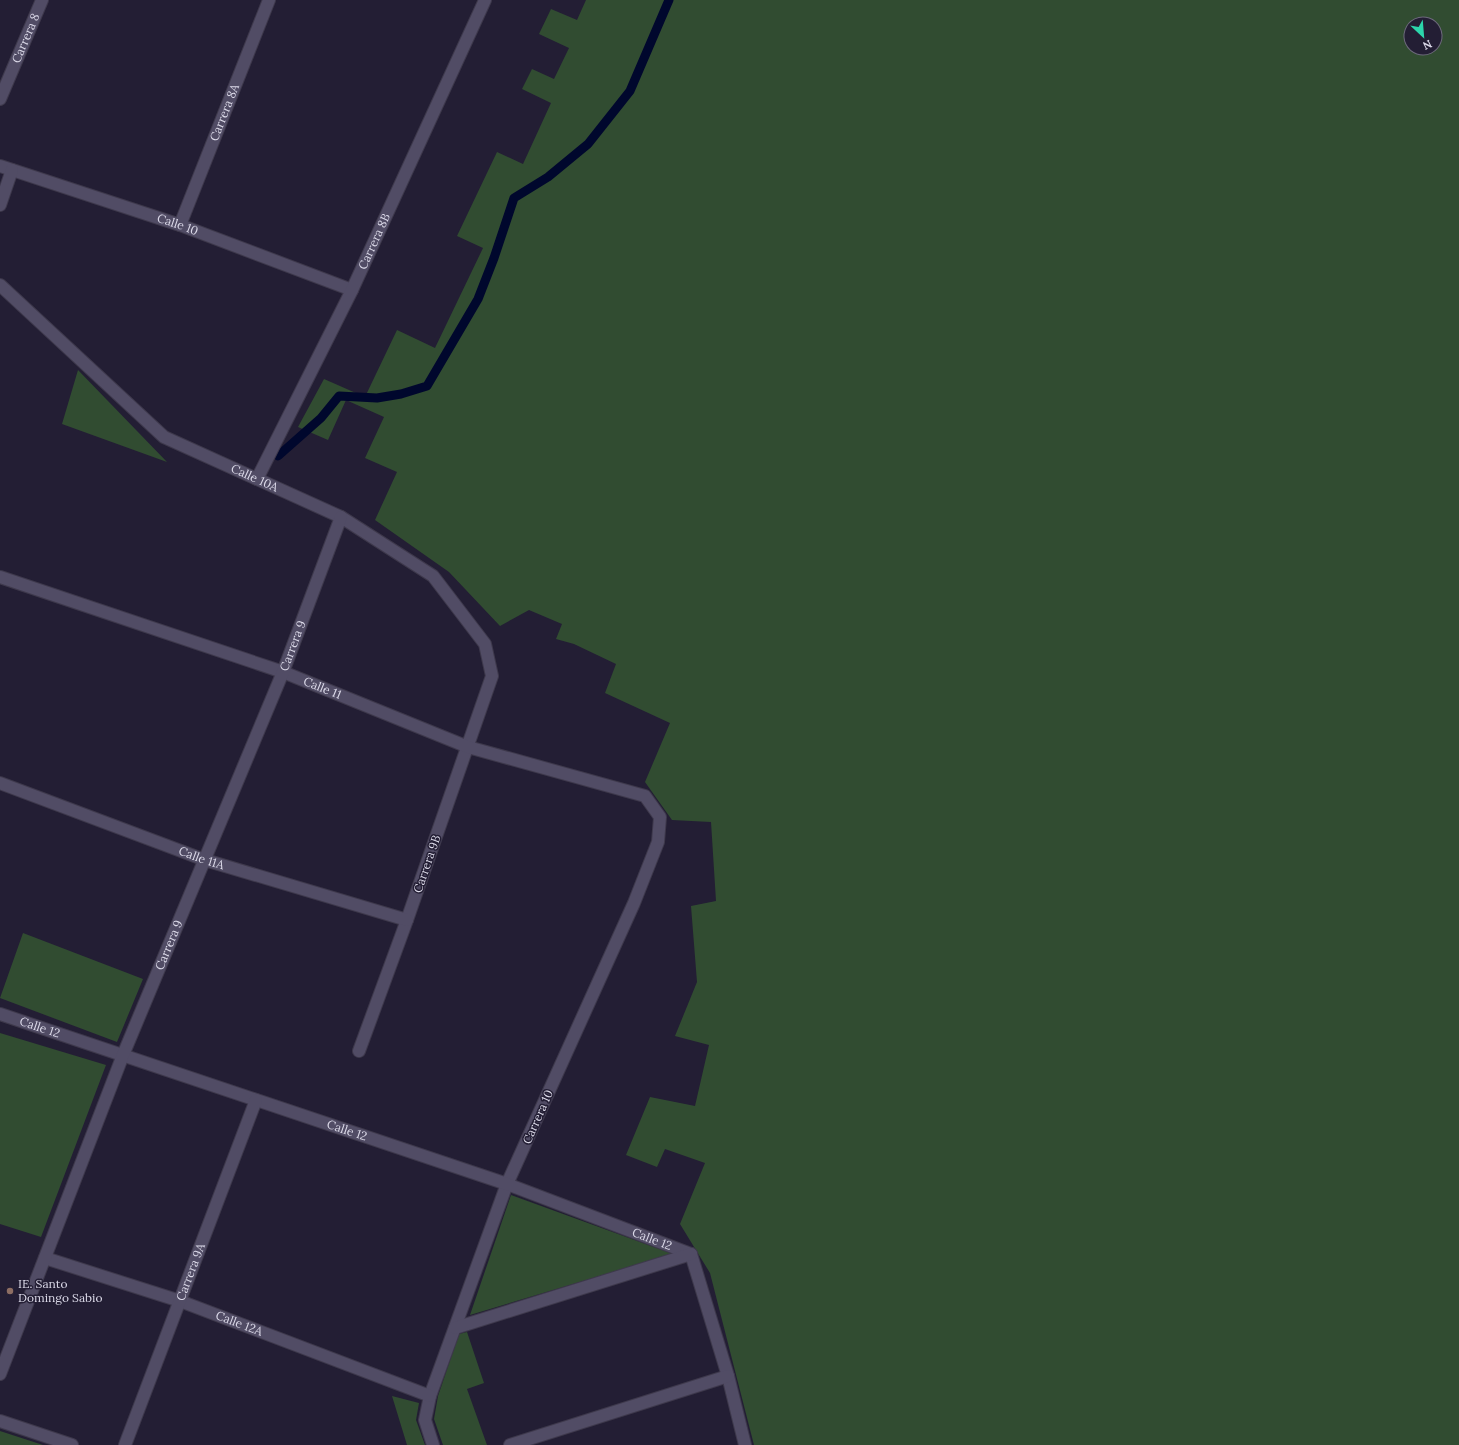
<svg xmlns="http://www.w3.org/2000/svg" width="1459" height="1445" viewBox="0 0 1459 1445" font-family="Lora,serif">
	<rect width="100%" height="100%" fill="#231e34"/>
	<path fill="#314c31" fill-rule="evenodd" d="M586,0H1459V1445H754L710,1273L680,1224L705,1163L665,1149L657,1167L626,1155L650,1097L695,1106L709,1045L675,1036L697,982L691,906L716,901L711,822L672,820L645,782L670,723L605,693L616,664L574,644L556,639L562,624L529,610L500,626L449,572L375,520L397,472L365,458L384,417L346,400L328,440L298,427L324,379L365,397L397,330L435,348L483,248L457,236L497,152L523,164L551,103L522,89L532,69L554,79L569,48L539,34L551,9L577,20ZM1411,24H1435V48H1411Z
		M78,370L167,462L62,424Z
		M23,933L143,979L117,1042L0,998Z
		M0,1033L106,1065L41,1237L0,1224Z
		M511,1195L673,1254L470,1315Z
		M467,1332L484,1383L467,1389L487,1445H443L434,1419L438,1396L459,1334Z
		M392,1396L419,1403L416,1420L425,1445H407Z
		M0,1431L43,1445H0Z"/>
	<g fill="none" stroke-linecap="round" stroke-linejoin="round">
		<path stroke="#00072d" stroke-width="9" d="M278,456L321,418L339,396L377,398L401,394L427,386L478,299L494,258L514,198L548,177L588,144L630,91L669,0"/>
		<g stroke="#3e394c" stroke-width="14">
			<g id="street">
				<path id="s1" d="M0,99L42,0"/>
				<path id="s2" d="M0,166L180,225L352,290"/>
				<path d="M0,205L12,170"/>
				<path id="s3" d="M180,225L269,0"/>
				<path id="s4" d="M0,285L164,437L341,517L433,576L485,644L492,676L407,920L359,1051"/>
				<path id="s5" d="M257,479L352,290L485,0"/>
				<path id="s6" d="M0,577L283,672L468,747L645,796L660,817L658,842L634,903L507,1184L430,1396L425,1420L433,1445"/>
				<path id="s7" d="M0,783L205,860L407,920"/>
				<path id="s8" d="M0,1014L507,1184L691,1254"/>
				<path d="M691,1254L728,1376L745,1445"/>
				<path id="s9" d="M45,1258L180,1301L430,1396"/>
				<path d="M455,1328L691,1254"/>
				<path id="s10" d="M0,1374L123,1055L283,672L341,517"/>
				<path d="M0,1421L72,1445"/>
				<path id="s11" d="M125,1445L256,1100"/>
				<path d="M510,1445L728,1376"/>
			</g>
		</g>
		<use href="#street" stroke="#514c65" stroke-width="12"/>
	</g>
	<circle fill="#8d6e63" stroke="#231e34" stroke-width="1.5" cx="10" cy="1291" r="4"/>
	<g text-anchor="middle" stroke-width="3" stroke-linejoin="round" paint-order="stroke">
		<g font-size="12" fill="#dbd9e8" stroke="#231e34">
			<text dy="4" stroke="none"><textPath href="#s1" startOffset="66">Carrera 8</textPath></text>
			<text dy="4" stroke="none"><textPath href="#s3" startOffset="121">Carrera 8A</textPath></text>
			<text dy="4" stroke="none"><textPath href="#s2" startOffset="187">Calle 10</textPath></text>
			<text dy="4" stroke="none"><textPath href="#s5" startOffset="265">Carrera 8B</textPath></text>
			<text dy="4" stroke="none"><textPath href="#s4" startOffset="323">Calle 10A</textPath></text>
			<text dy="4" stroke="none"><textPath href="#s10" startOffset="785">Carrera 9</textPath></text>
			<text dy="4" stroke="none"><textPath href="#s6" startOffset="341">Calle 11</textPath></text>
			<text dy="4" stroke="none"><textPath href="#s7" startOffset="215">Calle 11A</textPath></text>
			<text transform="translate(427 864) rotate(-71)" y="4">Carrera 9B</text>
			<text dy="4" stroke="none"><textPath href="#s10" startOffset="461">Carrera 9</textPath></text>
			<text dy="4" stroke="none"><textPath href="#s8" startOffset="42">Calle 12</textPath></text>
			<text transform="translate(538 1117) rotate(-66)" y="4">Carrera 10</text>
			<text dy="4" stroke="none"><textPath href="#s8" startOffset="366">Calle 12</textPath></text>
			<text dy="4" stroke="none"><textPath href="#s8" startOffset="690">Calle 12</textPath></text>
			<text dy="4" stroke="none"><textPath href="#s11" startOffset="185">Carrera 9A</textPath></text>
			<text dy="4" stroke="none"><textPath href="#s9" startOffset="205">Calle 12A</textPath></text>
		</g>
		<g font-size="12" fill="#dbd9e8" stroke="#231e34" text-anchor="start">
			<text x="18" y="1288">IE. Santo<tspan x="18" dy="14">Domingo Sabio</tspan></text>
		</g>
	</g>
	<g transform="translate(1423 36) rotate(154)"><circle r="19" fill="#231e34" stroke="#6d697c"/>
	<path d="M0-3L7 15L0 10L-7 15Z" fill="#2cd5ab"/>
	<text y="-6" font-size="11" font-weight="bold" text-anchor="middle" fill="#dbd9e8">N</text>
	</g>
</svg>
